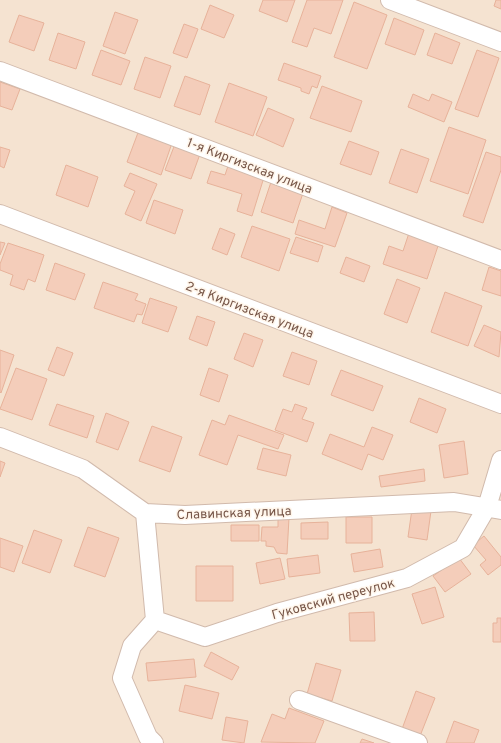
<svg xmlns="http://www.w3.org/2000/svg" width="501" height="743" viewBox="0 0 501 743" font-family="Overpass,sans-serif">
	<rect width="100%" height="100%" fill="#fdf2e3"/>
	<path fill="#f5e3d1" d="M0,0H501V743H0Z"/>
	<path fill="#f4cdba" stroke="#e7b29a" d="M263,0H295L287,22L259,11Z
		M307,0H343L331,34L314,28L307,47L292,42Z
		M496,0H501V9L494,6Z
		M354,2L387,15L367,69L334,57Z
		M210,5L234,15L224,38L201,29Z
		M115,12L138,20L125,54L103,46Z
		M19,15L44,23L34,51L9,42Z
		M394,18L424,30L415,55L385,44Z
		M184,24L198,29L187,58L173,53Z
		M58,33L85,42L76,69L49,60Z
		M435,33L460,43L452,64L427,55Z
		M101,50L130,61L121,85L92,75Z
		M477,50L499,58L478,117L455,109Z
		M145,57L171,66L160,98L134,89Z
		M284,63L321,76L317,88L312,86L309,94L301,91V88L278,80Z
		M185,76L210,85L200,115L174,106Z
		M0,82L20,89L12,110L0,106Z
		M229,83L267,97L253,136L215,122Z
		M322,86L362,101L351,132L310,118Z
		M413,94L429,101L432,94L452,102L444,122L408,107Z
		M268,108L294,119L283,147L256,135Z
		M449,127L486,140L468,194L430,181Z
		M139,130L172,143L161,175L127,162Z
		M349,141L379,152L371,175L340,164Z
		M175,144L200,154L191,179L165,170Z
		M0,147L10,150L4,168L0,166Z
		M401,149L429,159L417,193L389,183Z
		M486,152L501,157V170L483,223L463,216Z
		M229,163L265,174L252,216L237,211L242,194L207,183L211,171L225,175Z
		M66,165L98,177L88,207L56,195Z
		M130,173L157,184L141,221L125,214L135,191L124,186Z
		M271,182L303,193L293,223L261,212Z
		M154,200L183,210L175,234L146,223Z
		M332,207L347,213L335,247L295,234L299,220L325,229Z
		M252,226L290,239L279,271L241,257Z
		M220,228L235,234L227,255L212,249Z
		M409,233L439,243L427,279L383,264L389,246L403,251Z
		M296,237L323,246L318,262L290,253Z
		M0,242L5,243L0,255Z
		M8,243L44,255L35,282L28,279L24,290L10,285L13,275L0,270V264Z
		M346,257L370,266L364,282L340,273Z
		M55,263L85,274L75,300L46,290Z
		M489,267L501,271V296L482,290Z
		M397,279L420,288L407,323L384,314Z
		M103,282L138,294L135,300L146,304L142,315L137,314L134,322L94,308Z
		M445,292L482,306L468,346L431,332Z
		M150,298L177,307L168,332L142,323Z
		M197,316L215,322L207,346L189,339Z
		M484,325L501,332L499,357L474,346Z
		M244,333L263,340L253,367L234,359Z
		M57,347L73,353L64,376L48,370Z
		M0,350L14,355L1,393L0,392Z
		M292,352L317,361L309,385L283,376Z
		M16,368L47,379L32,420L0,409Z
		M209,368L228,375L219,402L200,395Z
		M341,370L383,386L373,411L331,395Z
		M419,398L446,409L437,433L410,422Z
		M57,404L94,416L87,438L49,425Z
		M295,404L307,408L302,419L314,423L307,442L275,430L283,409L292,412Z
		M106,413L129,422L118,450L96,442Z
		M229,415L284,435L278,449L238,435L227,465L199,455L212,420L225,425Z
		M152,426L182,437L170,472L139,461Z
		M372,427L393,435L383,460L368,454L362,470L322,454L330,434L364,447Z
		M464,441L468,474L444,478L439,445Z
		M263,448L291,455L286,476L257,469Z
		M0,461L5,463L0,477Z
		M424,469L425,481L381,487L379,476Z
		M412,509L431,511L427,540L408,537Z
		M346,517H372V543H346Z
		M278,518H289L287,554L277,553L274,547L266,546V541H261L262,527H278Z
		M328,522V539H301V523Z
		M231,525H259V541H231Z
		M88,527L119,538L105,577L74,566Z
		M34,530L62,540L50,573L22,563Z
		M484,536L501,557V565L488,575L480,565L486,560L473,545Z
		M0,538L23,546L14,572L0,567Z
		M380,549L383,567L354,572L351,554Z
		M318,555L320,573L289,577L287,559Z
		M280,558L285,579L260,584L256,563Z
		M459,558L471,574L445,592L433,576Z
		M196,566H233V601H196Z
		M435,587L444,617L422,624L412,594Z
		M374,612L375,641H350L349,613Z
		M497,618H501V642H493V623H497Z
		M211,652L239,667L232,680L204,666Z
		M194,659L196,677L148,681L146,663Z
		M316,663L341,670L332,701L307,694Z
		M185,685L219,693L212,719L179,711Z
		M416,691L435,698L420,736L402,729Z
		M289,708L324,721L315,743L261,742L272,714L285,719Z
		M226,717L248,721L244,743L222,740Z
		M454,721L479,730L474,743H446Z
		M362,739L374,743H360Z"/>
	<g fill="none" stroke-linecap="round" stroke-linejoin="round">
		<g stroke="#d1baac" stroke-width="20">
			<path id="minor" d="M390,0L501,42
				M0,71L501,260
				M0,214L501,404
				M0,437L83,469L145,513L185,515L454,502L501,510
				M145,513L155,620L205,637L277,613L407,578L463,548L487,507L501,460
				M299,700L418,743
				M154,743L148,737L122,678L132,646L155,620"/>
		</g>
		<use href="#minor" stroke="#fff" stroke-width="18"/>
	</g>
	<g text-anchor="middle" stroke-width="3" stroke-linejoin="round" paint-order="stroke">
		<g font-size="13" fill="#775648" stroke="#fff6eb">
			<text transform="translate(250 165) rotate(21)" y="5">1-я Киргизская улица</text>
			<text transform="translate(250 309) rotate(21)" y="5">2-я Киргизская улица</text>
			<text transform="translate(234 512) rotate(-2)" y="5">Славинская улица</text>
			<text transform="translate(333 598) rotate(-15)" y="5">Гуковский переулок</text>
		</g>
	</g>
</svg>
